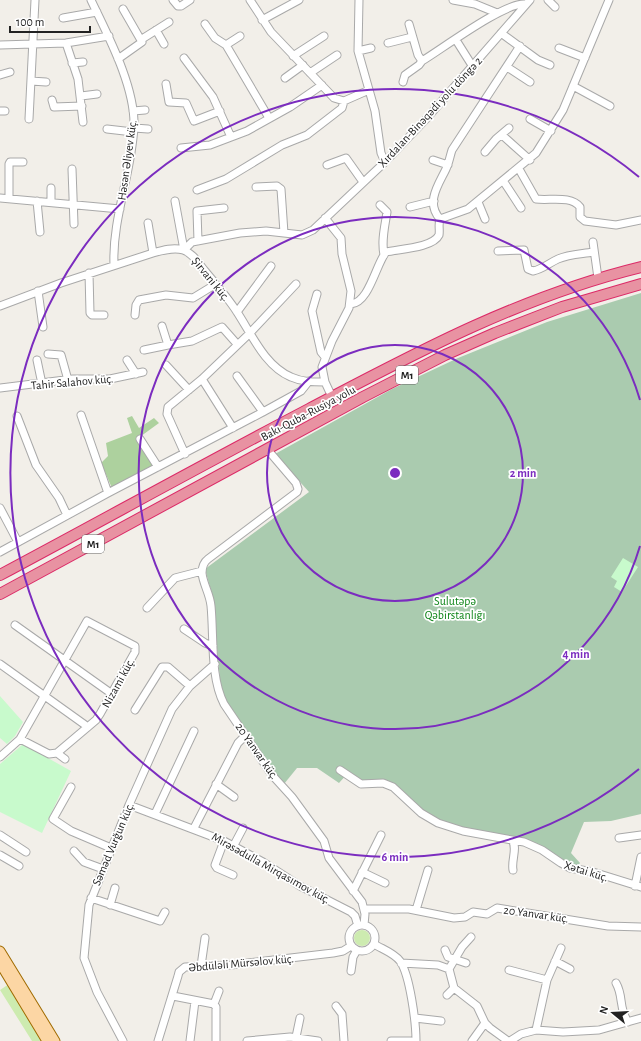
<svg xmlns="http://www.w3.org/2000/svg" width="641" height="1041" viewBox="0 0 641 1041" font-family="'Alegreya Sans',sans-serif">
	<rect width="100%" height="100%" fill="#f2efe9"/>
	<path fill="#cdebb0" d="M354 938a8 8 0 1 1 16 0a8 8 0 1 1-16 0Z
		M9,984L42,1041H32L0,990Z"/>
	<path fill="#add19e" d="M132,416L139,428L154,418L159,423L137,439L153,466L112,488L101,463L108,456L106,443L132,433L127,418Z"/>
	<path fill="#aacbaf" d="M641,293V814L611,821L584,822L571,853L580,863L577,867L519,840L445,823L425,814L397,787L363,782L348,773L339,783L317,768H297L284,784L273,774L225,702L220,680L212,594L205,569L309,492L275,454L392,389L458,358L547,322Z"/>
	<path fill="#c8facc" d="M623,558L638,567L622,592L614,587L617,581L611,577Z
		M0,696L23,722L15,736L7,744L0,738Z
		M23,744L71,771L42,833L0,812V764Z"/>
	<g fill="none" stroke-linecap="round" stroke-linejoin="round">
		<g stroke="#a9a9a9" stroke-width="9">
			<path id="minor" d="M91,0C108,36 135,86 134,126C132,173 112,218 114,265
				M173,0L178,6H181L190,0
				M250,0L271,32L334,98L344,101L369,90
				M359,0L358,51L375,111L381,153L385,162
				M453,0L475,4L497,13
				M548,0L555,7
				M63,18L97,12
				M262,20L299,0
				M205,24L215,38L226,45L269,118
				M409,24L418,55L422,61C442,49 506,1 526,4
				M156,30L164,44
				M501,33L538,60L550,65
				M142,39L169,22
				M456,40L473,67
				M66,43L78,79L83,122
				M388,43L412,37
				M0,45L66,43L109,36
				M226,45L240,36
				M559,48L585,58
				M358,51L371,48
				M293,56L324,36
				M184,58L213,97L231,137
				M118,59L142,42L123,9
				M72,63L83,62
				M507,67L530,82
				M310,73L337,55
				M0,75L10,72
				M285,78L303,65
				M31,81L46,82
				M403,82L405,75L419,65L422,61
				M166,84L169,102L186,103L194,121L220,111
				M573,86L610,106
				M81,96L97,94
				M52,100L54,107L82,106
				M0,111H5
				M133,111L145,110
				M29,119L35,0
				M530,119L551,131
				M134,128L148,129
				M107,129L133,132
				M502,135L530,160
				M181,148L210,145L247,131L290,107L322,85
				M485,152L496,139L509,128
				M433,160L448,165
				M327,165L346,158L363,182
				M72,169L74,224
				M519,169L536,199C549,201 571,195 580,207V217L585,221L616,225L641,220
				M504,182L521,208
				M256,187L277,186L281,189L284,233
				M51,188V202
				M197,190L226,179L282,145L307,135L342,108L344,101
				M0,198L120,209
				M9,198V164L10,162H23
				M37,201L40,232
				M175,201L184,250
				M478,202L485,219
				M380,205L387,212C385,226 381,240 384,255
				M410,207L434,201
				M325,218L341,238L342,254L351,291L349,308L332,341L322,367L325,382L332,397
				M440,219L468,209L536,153L563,110L609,0
				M440,219C425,202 439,184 446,169C449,163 450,156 452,150L520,46
				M148,223L153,253
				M198,241L197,211L224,208
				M593,242L598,278
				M184,250L192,242L240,233L266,231L302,235L313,230L385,162L427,118L530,0
				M498,251L524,250L528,269L533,271C543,269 549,263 558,259C569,254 582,254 593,252
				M89,273L90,313L92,315H104
				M38,291L43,327
				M317,294L312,311L321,352L325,357
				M351,304C369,303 376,264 386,252C398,249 433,248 439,235C440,230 438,224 440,219
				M0,306L61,283L153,253C163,250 174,247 183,250C193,253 199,264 205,271C216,284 228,298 237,312C252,335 265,366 291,377C302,382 313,382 325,382
				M237,312L271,266
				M135,315L136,305L139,300L166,295L193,298L216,284
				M162,326L168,345L192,341L222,327L237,344
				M144,350L168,345
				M48,354L61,355L68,380
				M37,360L42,384
				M127,360L136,374
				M166,365L189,390
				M237,376L263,412
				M202,379L233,428
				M0,388L73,379H110L143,372
				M81,415L108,493
				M17,416L36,465L59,498L67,515
				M140,439L158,467
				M267,449L296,483L298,489L297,492L208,559C204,562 202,567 202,573C203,584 210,594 211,606C214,636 210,677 224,704L272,775L292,797L324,841L329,858L362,902L365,914L364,925
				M185,454L167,414L168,407L202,379L250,333L296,284
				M0,508L18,542
				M0,552L108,493L263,412L301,391L309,381
				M147,608L175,578L202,571
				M15,625L112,694
				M184,629L205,643L213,646
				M0,664L88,727
				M135,710L162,667H168L190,686
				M57,753L65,759
				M0,757L20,739L87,621L135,646V652L100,714L96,720L57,753L49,754L20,739
				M340,770L361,784L383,783L393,787L421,813L438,823L463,831L512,840C518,848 511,860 513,870
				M216,784L234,797
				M71,787L53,819L71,831L111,848
				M129,805L224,841L263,862L300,886L351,912L355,916L358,926
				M155,814L194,731
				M194,828L238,743L246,735
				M0,835L26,852
				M619,838L641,835
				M512,840L524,842L542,850L561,863L570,868L593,872L641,887
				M224,841L215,865L217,868L233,875
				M234,845L243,828
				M74,851L84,862L103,869
				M0,855L19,866
				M362,872L385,883
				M635,886L641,857
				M353,891L381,835
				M91,898L160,921L165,912
				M110,905L115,888
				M364,909H409L454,918L465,917L473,912L487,914L497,908L608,926L641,927
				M416,910L428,870
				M349 938a13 13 0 1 1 26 0a13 13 0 1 1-26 0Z
				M471,937L462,947L449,969L454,988L477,1006L485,1023L490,1028L508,1041
				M374,944C382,949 394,953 400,961C410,975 416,1023 416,1041
				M445,950L448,957L466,963
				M555,961L570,969
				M401,963L438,965L449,969
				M201,966L205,938
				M509,970L547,980
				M351,971L353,957L357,950
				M616,983C624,997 618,1007 628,1022
				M447,995L454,988
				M173,996L214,1004L216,1007V1041
				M214,1004L219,991
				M336,1006L342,1014L344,1041
				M415,1018L441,1021
				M536,1030L547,980L561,948
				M296,1037L300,1018
				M123,1041L97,992L84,958L89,905L129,805L172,709L190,686L215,664
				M158,1041L178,976L179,972L185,967L231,965L333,953L343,951L351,946
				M190,1041L195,1001
				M247,1041L290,1037L318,1041
				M391,1041H411
				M472,1041L485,1023
				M510,1041L521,1034L536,1030L563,1032L599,1030L641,1018"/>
		</g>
		<g stroke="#a06b00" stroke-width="11">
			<path id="major" d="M0,951L55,1041
				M0,963L47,1041"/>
		</g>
		<g stroke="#dc2a67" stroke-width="12">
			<path id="highway" d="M0,575C103,520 206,463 309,409C417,352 522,296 641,267
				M0,594L363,397L445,355L495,333L562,307L641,284"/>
		</g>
		<use href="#minor" stroke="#fff" stroke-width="7"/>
		<use href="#major" stroke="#fcd6a4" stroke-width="9"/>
		<use href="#highway" stroke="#e892a2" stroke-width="10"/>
	</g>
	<g fill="none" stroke="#7b2cbf" stroke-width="2">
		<circle cx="395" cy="473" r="128"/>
		<path d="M640 546A256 256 0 1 1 640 400"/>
		<path d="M639 769A384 384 0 1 1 639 177"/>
	</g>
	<g text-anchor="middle" stroke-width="3.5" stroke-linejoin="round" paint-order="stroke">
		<g fill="#fff" stroke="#646464" stroke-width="1">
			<rect x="396" y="366" width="22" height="18" rx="3"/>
			<rect x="82" y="535" width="22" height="18" rx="3"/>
		</g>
		<g font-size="11" font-weight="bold" fill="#222">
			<text x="407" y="379">M1</text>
			<text x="93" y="548">M1</text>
		</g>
		<g font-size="12" fill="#222" stroke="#fff">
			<text transform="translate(430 112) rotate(-47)" y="4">Xırdalan-Binəqədi yolu döngə 2</text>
			<text transform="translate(127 160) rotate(-82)" y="4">Həsən Əliyev küç.</text>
			<text transform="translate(211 279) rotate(51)" y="4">Şirvani küç.</text>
			<text transform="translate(72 382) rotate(-5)" y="4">Tahir Salahov küç.</text>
			<text transform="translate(308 413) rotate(-28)" y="4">Bakı-Quba-Rusiya yolu</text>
			<text transform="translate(118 683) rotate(-61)" y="4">Nizami küç.</text>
			<text transform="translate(257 751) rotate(55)" y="4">20 Yanvar küç.</text>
			<text transform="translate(113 844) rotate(-67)" y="4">Səməd Vurğun küç.</text>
			<text transform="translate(271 868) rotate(29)" y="4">Mirəsədulla Mirqasımov küç.</text>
			<text transform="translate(586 871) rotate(17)" y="4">Xətai küç.</text>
			<text transform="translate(536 914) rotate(8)" y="4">20 Yanvar küç.</text>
			<text transform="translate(241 963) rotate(-5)" y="4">Əbdüləli Mürsəlov küç.</text>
		</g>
		<g font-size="12" fill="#0c8416" stroke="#fff">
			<text x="455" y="605">Sulutəpə<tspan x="455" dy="14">Qəbirstanlığı</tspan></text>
		</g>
	</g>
	<circle cx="395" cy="473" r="6" fill="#7b2cbf" stroke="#fff" stroke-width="2"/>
	<g font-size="12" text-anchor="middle" font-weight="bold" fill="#7b2cbf" stroke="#fff" stroke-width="3.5" stroke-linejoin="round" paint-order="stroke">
		<text x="523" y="477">2 min</text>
		<text x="576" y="658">4 min</text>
		<text x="395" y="861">6 min</text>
	</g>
	<g transform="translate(613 1013) rotate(288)" stroke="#ffffff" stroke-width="3" paint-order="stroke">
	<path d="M0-3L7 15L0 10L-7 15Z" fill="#222222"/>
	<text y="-6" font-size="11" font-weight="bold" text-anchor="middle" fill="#222222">N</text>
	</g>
	<path d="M10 26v6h80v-6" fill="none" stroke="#222222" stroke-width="2"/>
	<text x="16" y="26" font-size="12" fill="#222222" stroke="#ffffff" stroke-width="3" paint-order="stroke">100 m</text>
</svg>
